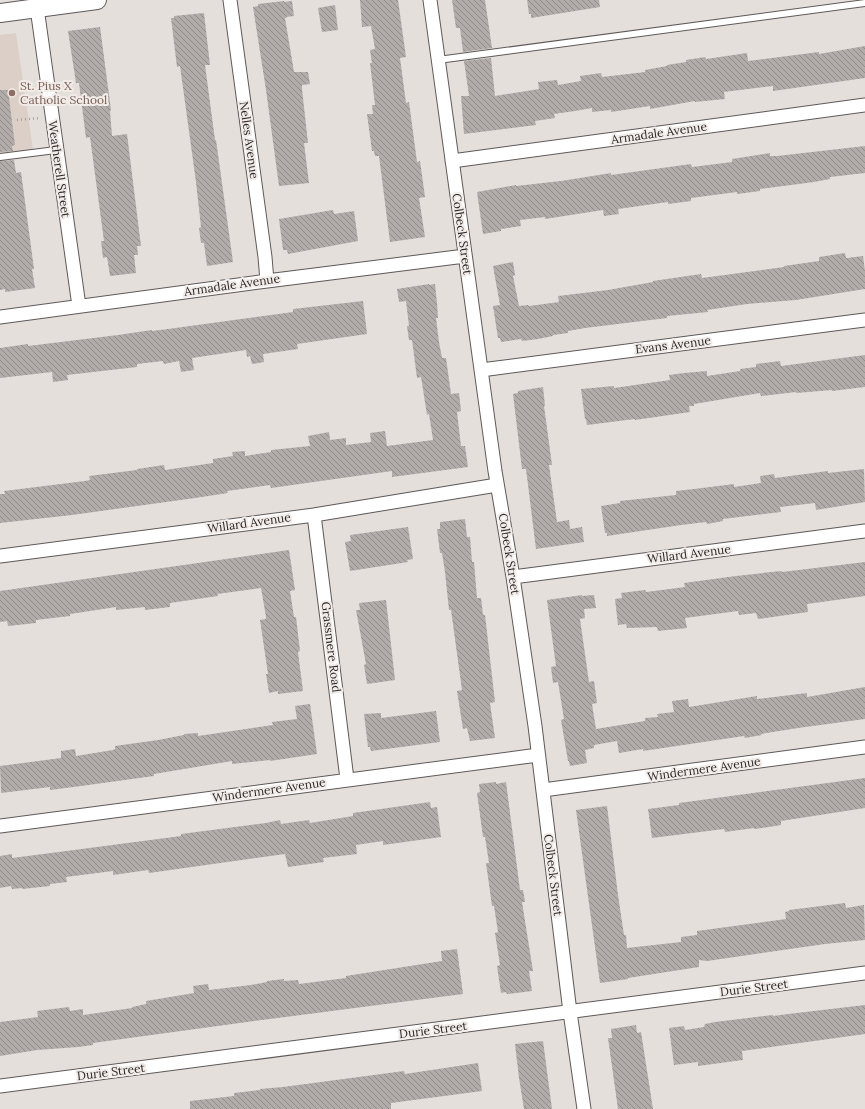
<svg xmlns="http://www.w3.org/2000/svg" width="865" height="1109" viewBox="0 0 865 1109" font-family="Lora,serif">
	<defs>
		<pattern id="building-back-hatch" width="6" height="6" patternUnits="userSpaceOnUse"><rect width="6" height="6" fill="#b1aca9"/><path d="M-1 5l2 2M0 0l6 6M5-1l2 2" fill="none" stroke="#908c8a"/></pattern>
	</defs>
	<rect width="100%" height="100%" fill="#e5dfdc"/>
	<path fill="#dccfc8" d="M16,33L33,150L0,154V35Z"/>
	<path fill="url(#building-back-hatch)" d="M360,0H398L406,57L400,58L406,103L409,102L417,162L420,161L425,197L419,198L425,237L390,242L379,156H375L374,151H372L367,114H373L372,105H375L370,63H372L370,50L375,49L371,26L362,27Z
		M452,0H485L492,48L463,52L460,28H456Z
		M527,0H599L600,7L531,18V14H529Z
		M284,1V2L292,1L294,16L286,17L287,18H285L294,72H308L310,84L302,85V89L308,143H304L309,183L279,186L266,90L253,7L258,6V4Z
		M335,5L338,30L322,32L318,8Z
		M204,13L210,65H205L215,140H216L233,262L207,266L204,243H201L199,228L201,227L196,182L180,66L177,67L171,18H174V16Z
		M100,27L111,110L110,111L112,136L127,134L141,246H137L138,255H134L136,273L110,276L107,257L103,258L101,241H104L90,137L86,138L79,83H76L68,31Z
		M865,46V78L773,91V86L724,92L725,99L695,102V101L650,109V106L611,112V110L592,112V108L575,111L554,114L555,118L535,121L536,125L464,134L461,96H469L464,61L491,58L495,96L539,89L538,82L557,80L558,85L581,81L580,76L601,73L602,77L645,72V70L667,66V65L686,62V60L705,57L706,59L747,53L748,61L819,52V54Z
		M0,90H8L15,145L12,146L13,151L0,152Z
		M865,146V173L830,177V179L814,182L760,189V191L737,194V192L691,198V201L668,204V202L618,209L619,214L604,216L603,210L545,219V217L520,220L521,226L501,229V231L483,234L477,192L516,185V186L561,181L611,173V175L691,164L692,167L732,162V159L770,153V156H777Z
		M14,160L16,173L21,172L34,269H32L35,288L5,292V289L0,290V161Z
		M333,210L334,214L354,211L358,241L288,254L287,250H283L279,219Z
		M845,253L846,258H847L863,256L865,271V289L796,300L747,304L707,310L708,312L667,316V318L585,328L568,331V333L553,335V336L538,339L522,341L521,339L501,342L500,338H498L493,306L500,305L493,266L513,262L515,275L513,276L519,306L528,305L529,306L559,302L558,296L608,290L653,282V281L701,274L702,278L784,267V266L819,261V257Z
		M429,284V285L435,284L437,303L438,318H436L439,342L442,358H446L451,394L459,393L461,411L457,412L461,446H465L468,467L392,477V471L271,488L270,485L227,491L228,493L195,498L72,515L0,523V494H5L4,491L85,481L90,480L89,476L137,470V469L164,465L165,470L213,463V459L233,456L232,452L245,451V456L271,452V450L310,446L308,436L329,432L330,440L346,438V445L371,442L370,433L385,431L387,446L433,440L429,414L427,415L421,377L417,378L412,340H409L407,326H409L406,301L399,302L397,289Z
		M363,301L367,334L297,344L298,349L263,354L264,362L252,364L250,356L247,357L246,350L192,358L194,370L181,372L179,361L164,364L163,361L137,364V367L67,375L68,380L53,382L52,372L0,378V348L28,344V346L118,335L152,330V331L168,329L293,312V309Z
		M865,355V387L832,391V390L796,393V392L761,396L760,393L694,404V406H689L690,412L635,420V419L587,425L586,419H585L581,389L614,386V388L670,380L669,375L684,373L707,371V376L740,371V369L756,367V364L780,361L781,366Z
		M543,387L545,406H544L552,465H549L557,522L569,520L570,529L582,527L584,542L536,549L526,469H522L513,394L518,393V391Z
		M864,469L865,502L816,510L815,503L780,507L781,512L723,519V521L707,524L706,522L681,525L607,536V533H605L601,506L620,503V501L676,495V491L694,489L734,484V487L761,483L760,476L774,474L775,478L828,471V473Z
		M465,519L467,537H470L472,562H474L477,598H481L483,615H485L495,702L490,703L495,738L470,741L467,728L463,729L457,691L462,690L451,610H449L445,572L442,553H440L437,529H440V522Z
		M408,527L413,559L407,560L408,562L350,571L345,542L351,541L350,535Z
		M289,550L295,590L290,591L294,617H296L300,651L298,652L303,691L278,694V691L269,693L266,674H268L260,620L266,619V617L261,588L217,594L218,596L170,603V607L145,610V607L116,610V607L77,613L70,614V616L36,620V623L8,626L7,621L0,622V591Z
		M865,562V596L807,604L808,612L758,619L756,613L739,615L738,611L685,618L687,628L658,631L657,627L627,628L626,624L618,625L615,599L622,598L621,593L645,590L646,592L685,587L684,583L736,576L781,571L782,572Z
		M582,595V596L594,595L596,608L584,609L585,618L580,619L589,682L594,681L597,703L592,704L596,729L645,721V718L658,717L657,714L674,712L672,701L688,699L689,707L757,696V699L807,693V697L865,687V719L798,728L761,734L762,735L745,738L744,736L643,751V749L619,753L617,741L594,745V748L585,750L587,763L570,766L569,761H568L561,720L564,719L558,682L553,683L551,667L556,666L547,600Z
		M386,600L395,680L367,684L364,665L366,664L356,610H360L359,603Z
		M310,704L317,754L270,761V760L232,764V761L154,774V776L81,786L50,790V787L1,793L0,766L61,758V751L75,749L76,756L113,750L115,749V746L158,740L184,735V734L198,733V736L273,725L272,722L297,719L295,706Z
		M436,711L440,742L371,751L370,747H368L364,714L381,713V718Z
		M865,778V808L781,821V825L769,827L754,829V828L725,832L724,829L652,838L648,809L679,805V803Z
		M496,782V784L506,782L520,890H523L525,902H522L533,971H529L532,991L507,994L506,992L501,993L497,966L500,965L495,933L498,932L494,906H492L486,863H489L485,837H483L477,793L480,792L479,784Z
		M430,802L431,808L437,807L441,837L383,845V841L356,845L357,854L323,858L324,862L288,867L285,854L149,873L148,870L113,875V871L66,877L67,882L50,884V886L22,889V888L12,889L11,886L0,888V856L12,854V858L51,853L181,836V834L266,823L280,820L281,824L309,820L310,823L353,816V813Z
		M607,806L618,895L624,935H626L627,948L681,942V937L697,935V931L786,919L785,912L789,911V910L845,903L846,908L864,905L865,940L825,944L707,961L699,960V967L628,978V979L600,983L576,810Z
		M457,949L463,994L247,1022L93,1043V1045L78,1047L37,1050L0,1056V1022L38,1017L37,1011L69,1007L70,1011L83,1009V1015L132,1008V1007L146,1004V1001L194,993L193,986L208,984L209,990L251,985L267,982V981L284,979V981L298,980L299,984L346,978V976L442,961L441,951Z
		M865,1005V1034L742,1051L743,1060L698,1066V1062L674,1065L669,1028L684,1026L685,1030L704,1027L705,1024L715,1022L773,1015V1016L788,1014Z
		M636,1025L637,1033L641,1032L653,1109H618L608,1038H612L611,1029Z
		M543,1041L552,1109H524L519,1078L515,1044Z
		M478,1063L482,1091L391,1103V1109H190V1101L234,1096V1093L260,1090V1089L283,1087L404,1071L405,1074Z"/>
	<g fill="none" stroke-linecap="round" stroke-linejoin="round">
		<g stroke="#5e5957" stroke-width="8">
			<path id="service" d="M438,60L865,3
				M0,157L56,150"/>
		</g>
		<g stroke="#5e5957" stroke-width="15">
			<path id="minor" d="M230,0L265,257L267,281
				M430,0L495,471L513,577L535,726L570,1012L584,1109
				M37,8L79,306
				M452,161L865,105
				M0,317L267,281L465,256
				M481,370L865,320
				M314,515L347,779
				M0,556L314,515L497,485
				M513,577L865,531
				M543,790L865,747
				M0,826L538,755
				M0,1086L865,973"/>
		</g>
		<g stroke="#5e5957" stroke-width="20">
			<path id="secondary" d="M0,13L97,0"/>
		</g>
		<path stroke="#a4a09d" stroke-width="2.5" stroke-dasharray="1 3" stroke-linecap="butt" d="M17,120L40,118"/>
		<use href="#service" stroke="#fff" stroke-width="6"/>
		<use href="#minor" stroke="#fff" stroke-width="13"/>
		<use href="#secondary" stroke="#fff" stroke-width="18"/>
	</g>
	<circle fill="#8d6e63" stroke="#f2ece9" stroke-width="1.5" cx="12" cy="93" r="4"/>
	<g text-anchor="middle" stroke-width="4" stroke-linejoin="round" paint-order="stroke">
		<g font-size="12" fill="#785e54" stroke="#f2ece9" text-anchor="start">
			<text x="20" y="90">St. Pius X<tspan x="20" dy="14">Catholic School</tspan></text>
		</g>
		<g font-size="12" fill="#2b2928" stroke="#f2ece9">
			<text transform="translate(659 133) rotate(-8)" y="4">Armadale Avenue</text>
			<text transform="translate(249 140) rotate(82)" y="4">Nelles Avenue</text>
			<text transform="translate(59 169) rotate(82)" y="4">Weatherell Street</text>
			<text transform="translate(462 234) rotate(82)" y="4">Colbeck Street</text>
			<text transform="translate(232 285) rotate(-8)" y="4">Armadale Avenue</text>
			<text transform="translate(673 345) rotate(-7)" y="4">Evans Avenue</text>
			<text transform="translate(249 523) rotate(-8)" y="4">Willard Avenue</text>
			<text transform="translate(509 554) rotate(81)" y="4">Colbeck Street</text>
			<text transform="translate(689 554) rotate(-7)" y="4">Willard Avenue</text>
			<text transform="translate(331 647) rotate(83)" y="4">Grassmere Road</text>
			<text transform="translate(704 769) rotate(-8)" y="4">Windermere Avenue</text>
			<text transform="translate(269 790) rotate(-8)" y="4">Windermere Avenue</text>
			<text transform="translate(553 875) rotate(83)" y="4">Colbeck Street</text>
			<text transform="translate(754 988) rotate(-7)" y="4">Durie Street</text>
			<text transform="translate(433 1030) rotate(-7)" y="4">Durie Street</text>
			<text transform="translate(111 1072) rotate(-7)" y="4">Durie Street</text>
		</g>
	</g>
</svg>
